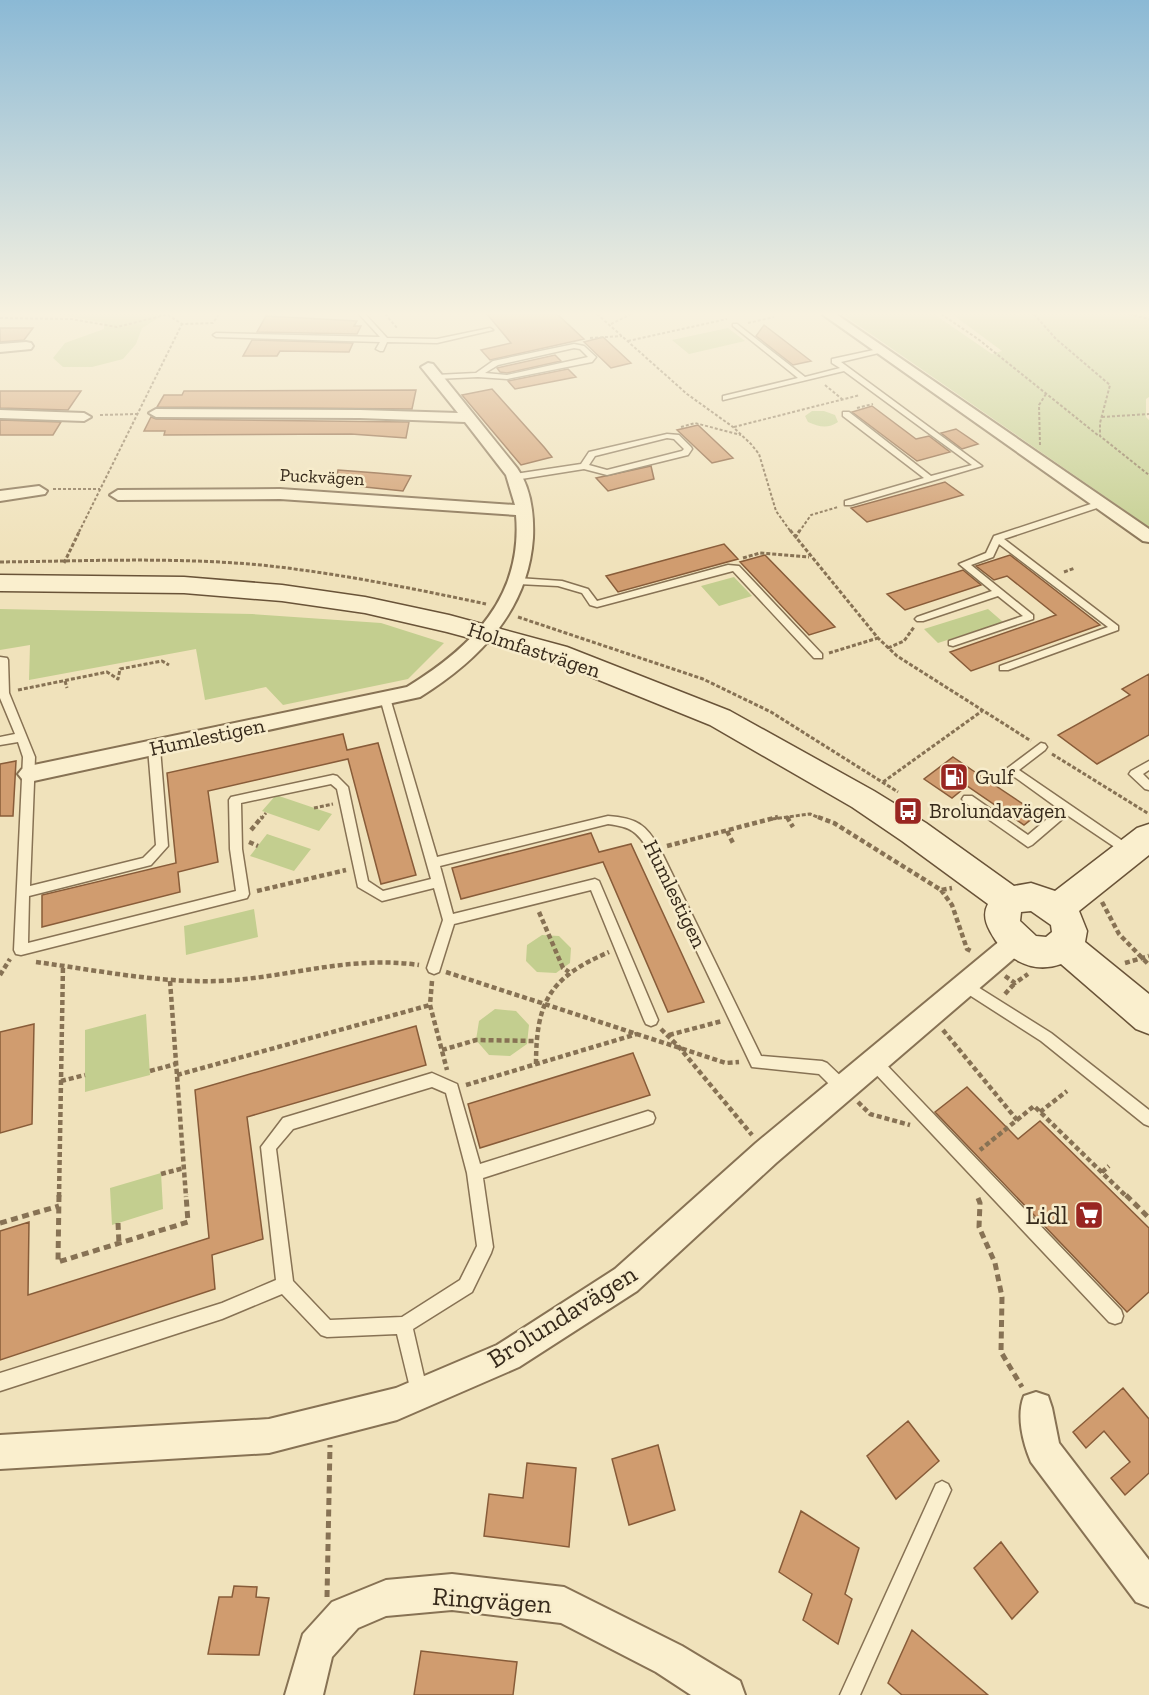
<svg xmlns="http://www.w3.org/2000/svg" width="1149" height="1695" viewBox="0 0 1149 1695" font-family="'Zilla Slab',serif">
	<rect width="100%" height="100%" fill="#f0e2bb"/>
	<path fill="#c3ce8f" d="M57,314H165L142,328L136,344L123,359L92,367H63L53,358L65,343L104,329V323Z
		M842,314H934L992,354L1002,351L952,314H1149V397L1146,399V417L1149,420V527Z
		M728,328L745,341L689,354L672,340Z
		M812,411H824L835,415L838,422C828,429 819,427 808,422L805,416Z
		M734,577L752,596L719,606L701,586Z
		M0,609L252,614L381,623L444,643L408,679L283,705L266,687L205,700L196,649L29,680L30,645L0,650Z
		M988,609L1003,622L938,643L924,629Z
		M276,795L332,814L319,831L262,811Z
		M267,834L311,849L294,871L250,856Z
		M254,909L258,937L186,955L184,926Z
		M542,935L559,936L571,948L570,963L556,973L537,972L526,961L527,945Z
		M495,1009L516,1011L529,1025L527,1044L510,1056L489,1055L476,1040L479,1021Z
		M146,1014L150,1075L85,1092V1030Z
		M161,1173L163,1209L112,1225L110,1188Z"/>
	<path fill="#d09c6f" stroke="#885c39" stroke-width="1.5" d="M487,314H557L584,339L490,360L481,350L511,343Z
		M266,316L357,321L354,326H361L357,334L257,332Z
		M764,325L811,361L793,365L756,336Z
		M0,328H33L24,340L0,342Z
		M603,337L631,363L611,368L584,342Z
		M252,340L353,343L349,352L280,351L277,356H243Z
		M555,355L561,361L507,373L500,372L497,368Z
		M568,369L576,377L515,389L508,381Z
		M492,389L544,447L552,457L521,465L462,395Z
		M416,390L412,409L157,407L164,395H182L184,391Z
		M0,391H81L68,410L0,408Z
		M872,406L916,439L929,436L950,452L917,461L852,412Z
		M151,417L156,419L409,422L406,438L351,434L164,435L165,431H144Z
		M0,420L61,422L53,435H0Z
		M698,425L733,458L712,463L677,430Z
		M956,429L978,444L962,449L941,433Z
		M651,466L654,479L608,491L596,478Z
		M338,470L377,473L411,476L403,491L336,484Z
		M945,482L963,495L867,522L851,508Z
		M724,544L738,559L618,592L606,576Z
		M765,555L835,627L809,635L740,562Z
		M1010,555L1100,625L971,671L950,652L1056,615L1007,576L994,580L976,566Z
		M963,570L981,585L905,610L887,594Z
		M1149,674V735L1097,764L1058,735L1130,695L1122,689Z
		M343,734L347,750L378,743L416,875L381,884L348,759L208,791L218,862L178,872L180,892L42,927V895L176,863L167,773Z
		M953,757L972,770L1038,814L1024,825L967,786L952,798L924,779Z
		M16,761L13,816H0V764Z
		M591,833L599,852L631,844L704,1002L668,1012L603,862L461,899L452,868Z
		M34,1024L32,1124L0,1133V1032Z
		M416,1026L426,1065L247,1117L263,1239L212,1255L215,1289L0,1360V1231L29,1222L28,1295L209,1238L195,1090Z
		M633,1053L650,1095L480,1148L468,1104Z
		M967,1087L1018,1139L1040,1121L1149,1228V1292L1127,1312L935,1112Z
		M1123,1388L1149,1419V1473L1125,1495L1111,1478L1130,1462L1104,1431L1086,1448L1073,1432Z
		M908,1421L939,1461L896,1499L867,1456Z
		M658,1445L675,1510L629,1525L612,1459Z
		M527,1463L576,1468L569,1547L484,1536L489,1494L523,1498Z
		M801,1511L859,1548L845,1594L852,1599L838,1644L803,1620L812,1594L779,1572Z
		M1001,1542L1038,1592L1012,1619L974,1568Z
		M234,1586L257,1587L256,1597L269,1598L259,1655L208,1654L219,1597H232Z
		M912,1630L988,1695H902L888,1683Z
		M421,1651L517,1662L513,1695H414Z"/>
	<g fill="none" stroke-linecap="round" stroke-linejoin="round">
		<g stroke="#877254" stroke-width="3">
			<path id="lane" d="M359,314H365L387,338L437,339L490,328L493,330L437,343L387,342L383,351H380L376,349L380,342L216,337L213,335L216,333L380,337Z
				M733,324H737L805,377L840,368L832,363V359L883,348V352L841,362L982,466L851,505H845V501L924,478L843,416V412H849L931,476L972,465L844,371L723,400V396L798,378L733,326Z
				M574,344L584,346L596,357L592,362L507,379L478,377L436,379L432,377L436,375L476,373L493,361ZM574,348L580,349L588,357L507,375L485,373L498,365Z
				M667,434L679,435L691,447L692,449L688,455L607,475L584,469L515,480L511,477L515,474L581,464L589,452ZM667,438L674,439L684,449L682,451L607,470L589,465L595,456Z
				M1100,501L1104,504L1103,506L1004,539L1118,626V630L1008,670H1000V666L1108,627L999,544L993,557L971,565L1033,615V619L953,646L949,645V641L1023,616L998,596L923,621H917L915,619L917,617L992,591L959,564L986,553L994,536Z
				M728,565L739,566L822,654V658H814L733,571L597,607L590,605L582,593L558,586L518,584L513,581L518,578L562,581L588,589L597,601Z
				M0,657L7,658L8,660L9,693L35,757L30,886L143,858L156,845L148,748L154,744L160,748L168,846L151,865L29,896L28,943L236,891L230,849L229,800L231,797L333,775L337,776L348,787L368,881L383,891L431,879L380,698L385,694L390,698L437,857L608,816C636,818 646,824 660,849L761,1056L822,1061L827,1063L848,1083L850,1088L848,1093L843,1095L838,1093L819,1074L752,1067L649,851C637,831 631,827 608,824L440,866L453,914L595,879L599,881L658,1020L656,1024L651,1026L646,1024L644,1020L591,890L454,924L439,972L434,974L429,972L427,968L443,920L434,888L382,901L358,887L337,789L331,784L241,803L242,849L249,894L247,898L21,955L16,954L14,950L23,757L18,742L0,745V737L15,734L0,698Z
				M1041,743L1045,744L1047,747L1045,750L1019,770L1133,848L1135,851L1133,854H1125L1067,815L1032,845L1028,847L964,802L962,799L964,796H972L1028,835L1059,809L1005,770Z
				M1149,761V770L1143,774L1149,780V790L1145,789L1129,774L1131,771Z
				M965,979L1051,1033L1149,1110V1126L1144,1124L1041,1041L960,989L958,985L960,981Z
				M874,1056L879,1057L1121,1310L1123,1316L1121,1322L1115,1324L1109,1322L869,1067L867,1062L869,1057Z
				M432,1073L457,1084L480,1164L648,1111L653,1113L655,1118L653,1123L648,1125L483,1178L493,1247L491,1253L472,1292L413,1329L428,1394L425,1400L419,1403L413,1400L397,1334L327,1337L321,1335L282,1294L222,1319L0,1391V1373L222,1303L276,1280L261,1147L283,1118ZM432,1087L446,1093L467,1173L477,1246L460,1280L402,1317L330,1320L293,1281L276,1149L293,1129Z
				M942,1481L948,1484L951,1490L860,1695H840L936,1484Z"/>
		</g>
		<g stroke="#877254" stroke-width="4">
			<path id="street" d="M822,314H836L1149,529V542L1143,541Z
				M26,342L31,343L33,346L31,349L0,352V344Z
				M428,363L433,364L517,468C531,488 534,514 533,538C528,611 479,660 420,697L29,782L22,779L18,774L22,769L29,766L407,687C472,647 523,597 516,515L280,499L118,500L110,495L118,490L280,489L515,505L506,475L465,422L360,418L156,417L149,413L156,409L360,410L458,413L421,367Z
				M0,410L84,413L91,417L84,421L0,418Z
				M39,486L47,491L45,494L0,501V491Z
				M1016,932L1025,935L1028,942L1025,949L776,1163L637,1291L519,1367L397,1420L269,1453L0,1469V1435L269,1419L396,1388L497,1345L615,1269L756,1143L1007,935Z
				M1036,1392L1048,1396L1052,1408L1059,1443L1149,1560V1607L1136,1602L1031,1462C1023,1443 1016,1416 1024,1396Z
				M452,1574L564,1587L682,1646L740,1681L745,1695H691L656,1672L561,1623L452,1610L386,1616L358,1628L332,1657L323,1695H285L303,1634L332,1602L386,1580Z"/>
		</g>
		<g stroke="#695338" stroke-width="3">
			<path id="secondary" d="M0,575L184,577L282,585L365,597L449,615L567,647L730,711L874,791L926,823L1014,886L1031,883L1055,891L1137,828L1149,824V855L1079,911L1087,931L1085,942L1149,994V1034L1136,1029L1061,964C1031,975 1003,957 990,931C985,922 983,913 988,904L902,841L852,807L710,725L547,659L447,632L365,613L282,601L184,593L0,591ZM1031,911L1051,925L1052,932L1046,937L1036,936L1020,921L1021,912Z"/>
		</g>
		<path stroke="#877254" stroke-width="2" stroke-dasharray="3 2" stroke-linecap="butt" d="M385,314L398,329
			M597,314L687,394L733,427L751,444L759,454L776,511L791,532
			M941,314L978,339L1099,436
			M1034,314L1056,339L1110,385L1100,423V436L1149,475
			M1129,314L1149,319
			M168,315L182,324L213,323L219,314
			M0,318L71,319L117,327L169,314
			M748,323L774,317
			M611,324L631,314
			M590,338L622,336
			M628,341L727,319
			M825,385L842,399
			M857,408L873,404
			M100,415L137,414
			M1102,417L1149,414
			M681,427L695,423L741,435
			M734,427L860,395
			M1040,445L1039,405L1046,394
			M53,489H100
			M79,532L182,324
			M799,532L811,515L838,507"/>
		<path stroke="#877254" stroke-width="3" stroke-dasharray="4 2" stroke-linecap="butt" d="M790,530L878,638L897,656L1031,741
			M795,538L800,530
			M743,558L760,553L809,557
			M0,562C87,561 174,557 261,565C337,573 411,588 486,604
			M64,563L80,530
			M1064,572L1075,568
			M518,617L703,679L771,712L898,792
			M888,648L904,641L914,627
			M829,653L878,638
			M65,681L67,688
			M18,690L107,672L118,679L120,669L162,661L169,665
			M1052,754L1149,814
			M883,782L982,711
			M314,808L333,804
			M786,816L788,819
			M261,819L266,813
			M772,819L810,814L822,819"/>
		<path stroke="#877254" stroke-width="4.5" stroke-dasharray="5 3" stroke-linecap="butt" d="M787,817L793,827
			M818,817L834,823L941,890L952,888
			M251,830L262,817
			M727,831L733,843
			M249,842L258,846
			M667,846L778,817
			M941,890L952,905L967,949L973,952
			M257,891L346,870
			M1102,902L1119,934L1149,965
			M539,912L563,968L569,972
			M36,962C96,970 157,983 219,981C289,978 347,955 419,965
			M1125,963L1149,956
			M446,972L726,1063L739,1062
			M0,975L10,959
			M1005,976L1015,983L1028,974
			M170,981L186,1197
			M432,981L430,1005L447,1070
			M1005,994L1015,983
			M661,1029L679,1047L752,1135
			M943,1030L1017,1120L980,1150
			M669,1035L722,1021
			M442,1050L476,1040L536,1041
			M536,1064C536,1000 551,977 609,952
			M150,1071L176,1064
			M177,1075L430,1005
			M61,1081L85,1075
			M466,1085L637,1034
			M858,1102L870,1114L910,1125
			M1040,1112L1067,1091
			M1017,1120L1034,1106L1127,1197
			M1102,1172L1109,1166
			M161,1174L184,1168
			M59,1197L63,965"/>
		<path stroke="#877254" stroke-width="5" stroke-dasharray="7 4.5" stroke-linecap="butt" d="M59,1195L58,1262L188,1222L186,1195
			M1126,1195L1149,1218
			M978,1198L980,1203L979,1227L995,1263L1002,1297L1001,1352L1022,1387
			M0,1223L59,1206
			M118,1223L119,1244
			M327,1597L330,1445"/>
		<use href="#lane" fill="#faefce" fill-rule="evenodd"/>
		<use href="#street" fill="#faefce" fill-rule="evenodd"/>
		<use href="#secondary" fill="#faefce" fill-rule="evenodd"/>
	</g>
	<linearGradient id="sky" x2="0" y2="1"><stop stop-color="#8bb9d5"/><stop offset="0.57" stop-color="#f8f2e0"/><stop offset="1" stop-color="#f8f2e0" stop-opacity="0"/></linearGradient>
	<rect width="1149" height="551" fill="url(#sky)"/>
	<defs>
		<g id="fuel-square" transform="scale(1.5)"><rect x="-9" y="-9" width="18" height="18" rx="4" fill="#992621" stroke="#f7eccb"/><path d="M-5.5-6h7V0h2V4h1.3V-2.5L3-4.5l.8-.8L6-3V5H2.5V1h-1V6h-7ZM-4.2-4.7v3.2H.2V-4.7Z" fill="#fff"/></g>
		<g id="bus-square" transform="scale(1.5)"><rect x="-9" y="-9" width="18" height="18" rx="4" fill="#992621" stroke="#f7eccb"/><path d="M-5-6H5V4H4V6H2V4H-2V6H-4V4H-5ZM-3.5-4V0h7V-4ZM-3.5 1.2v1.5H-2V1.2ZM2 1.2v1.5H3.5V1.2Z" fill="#fff"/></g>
		<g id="supermarket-square" transform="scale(1.5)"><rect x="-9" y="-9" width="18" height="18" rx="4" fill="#992621" stroke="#f7eccb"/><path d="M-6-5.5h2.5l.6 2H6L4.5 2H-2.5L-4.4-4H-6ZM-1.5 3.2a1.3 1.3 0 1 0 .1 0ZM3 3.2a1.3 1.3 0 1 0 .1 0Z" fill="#fff"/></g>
	</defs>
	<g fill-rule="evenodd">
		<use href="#fuel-square" x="954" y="777"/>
		<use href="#bus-square" x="908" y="811"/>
		<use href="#supermarket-square" x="1089" y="1215"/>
	</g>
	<g text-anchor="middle" stroke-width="5" stroke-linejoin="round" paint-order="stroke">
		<g font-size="18" fill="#36291a" stroke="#f7eccb">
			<text transform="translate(322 477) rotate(3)" y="6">Puckvägen</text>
		</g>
		<g font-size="21" fill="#36291a" stroke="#f7eccb">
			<text transform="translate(534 650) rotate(18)" y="7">Holmfastvägen</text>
			<text transform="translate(207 737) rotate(-12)" y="7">Humlestigen</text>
			<text transform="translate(675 894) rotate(64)" y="7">Humlestigen</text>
		</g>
		<g font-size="21" fill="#36291a" stroke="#f7eccb" text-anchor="start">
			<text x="975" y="784">Gulf</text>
			<text x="929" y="818">Brolundavägen</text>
		</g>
		<g font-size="26" fill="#36291a" stroke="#f7eccb" text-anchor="end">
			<text x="1068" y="1224">Lidl</text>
		</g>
		<g font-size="26" fill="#36291a" stroke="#f7eccb">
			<text transform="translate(562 1316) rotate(-32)" y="9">Brolundavägen</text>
			<text transform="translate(492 1600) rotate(4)" y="9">Ringvägen</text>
		</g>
	</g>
</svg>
